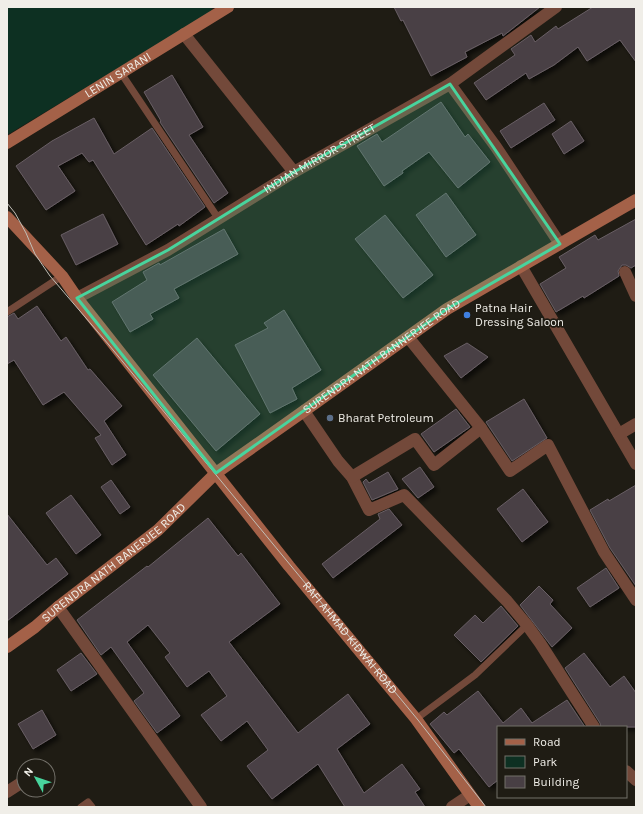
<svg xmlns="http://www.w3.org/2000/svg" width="643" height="814" viewBox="0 0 643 814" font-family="Karla,sans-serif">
	<defs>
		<filter id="shadow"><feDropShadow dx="3.5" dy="3.5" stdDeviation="2" flood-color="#0009"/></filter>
	</defs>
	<rect width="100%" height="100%" fill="#1f1c14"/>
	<path fill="#0d3022" d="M7,7H211L213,11L7,135Z"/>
	<path fill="#483f44" stroke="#695f65" filter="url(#shadow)" d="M394,7H540L503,36L502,33L465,52L467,57L431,76L403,20L401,21Z
		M593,7H636V62L620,40L587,61L578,47L554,65L529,79L526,73L486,100L474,83L515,55L511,49L531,35L535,42L556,26L558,29Z
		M172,75L203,127L189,135L228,193L214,203L160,122L161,121L144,92Z
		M441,102L465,137L468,134L490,162L458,188L429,152L402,171L403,173L384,186L357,146L377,134L382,142Z
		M544,103L555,120L511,148L500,131Z
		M94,118L114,154L152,128L205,207L179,226L178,224L146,245L93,160L89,162L82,153L58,166L75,191L46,210L16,166L52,141Z
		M571,121L584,141L564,154L552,134Z
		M446,193L476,235L446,257L416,215Z
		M103,214L118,244L76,265L61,235Z
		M385,215L433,275L403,298L355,239Z
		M636,219V265L631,268L626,265H622L618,271L619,276L584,298L583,296L556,312L540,284L566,268L559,257L595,235L598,240Z
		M224,229L238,254L174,289L179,298L150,314L153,319L130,332L112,302L147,280L143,272L159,263L160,265Z
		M37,306L61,341L66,337L88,370L90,369L122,406L104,421L126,455L112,465L95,438L101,435L64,392L43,405L14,360L7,364V317L14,313L18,319Z
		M284,310L321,370L292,388L297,399L270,413L235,345L268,328L264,323Z
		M197,338L260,414L216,451L153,375Z
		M467,343L488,357L461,378L444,356Z
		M524,399L547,438L512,461L486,422Z
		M456,409L470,427L434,452L421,434Z
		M420,467L434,487L418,498L402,479Z
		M388,472L398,489L372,500L363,482L366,479L369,483Z
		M111,480L130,507L120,514L101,487Z
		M636,485V586L610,548L590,510L608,499L609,501Z
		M523,489L548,522L522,542L497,509Z
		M71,495L101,535L76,554L46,513Z
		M389,509L402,525L333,578L322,564L380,519L378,514Z
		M7,514L47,565L56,558L68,574L7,621Z
		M208,518L238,556L241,553L280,604L229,642L298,733L348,694L370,724L337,749L364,793L402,764L420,789L415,792L425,807H345L318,764L272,799L247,766L268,750L247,721L221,741L201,715L227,696L209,671L187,687L165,657L170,653L148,625L127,642L180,716L157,733L134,701L144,693L111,647L101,655L77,620L147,566L148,567Z
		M606,568L619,588L590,607L577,588Z
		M539,586L553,600L550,604L572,628L552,647L520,605Z
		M501,606L518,626L481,662L454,635L475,615L483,623Z
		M81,653L97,674L71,691L57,670Z
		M584,653L610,687L624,676L636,693V727H601L600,723L565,668Z
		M478,691L503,723L521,708L532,723L567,700L585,727H498V780L489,787L459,749L454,753L430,724L444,712L447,715Z
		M42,710L56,735L33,749L18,724Z"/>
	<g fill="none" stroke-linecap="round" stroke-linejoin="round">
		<path stroke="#73493a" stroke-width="7" d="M121,73L218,218
			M7,312L62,276
			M416,719L475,675L527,625
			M81,807L88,802L92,807"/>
		<g stroke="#73493a" stroke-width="12">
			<path d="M184,34L294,172"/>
			<path d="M450,84L496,147L560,244"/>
			<path d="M521,266L636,464"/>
			<path d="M625,272L636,296"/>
			<path id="s1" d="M77,298L168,250L294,172L450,84L556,7"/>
			<path d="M408,337L481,428"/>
			<path d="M304,411L338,461L352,477L369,510L404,495L507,601L527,625L540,643L594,727"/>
			<path d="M619,434L636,424"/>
			<path d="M352,477L415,439L434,465L481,428L510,471L548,445L604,552L636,600"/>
			<path d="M58,607L201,807"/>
			<path d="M626,771L636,780"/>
			<path d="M7,792L24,781"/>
			<path d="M452,807L470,795"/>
		</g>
		<g stroke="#a46148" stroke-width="12">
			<path id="s2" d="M7,143L228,7"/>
			<path d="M7,217L62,276L77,298L289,566L416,719L479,807"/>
			<path id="s3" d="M7,647L35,627L58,607L158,530L216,473L304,411L447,309L636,200"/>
		</g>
		<path stroke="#c1bfb8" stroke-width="1" id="s4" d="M7,203L15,213L26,233L35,254L50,276L109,345L418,720L486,807"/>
	</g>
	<path fill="#48d49d" fill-opacity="0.2" stroke="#48d49d" stroke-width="3" stroke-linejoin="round" d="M450,84L560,244L447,309L216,473L77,298L168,250L294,172Z"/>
	<circle fill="#3f7fe0" stroke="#1f1c14" stroke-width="1.5" cx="467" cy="315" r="4"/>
	<circle fill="#5c6f8a" stroke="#1f1c14" stroke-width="1.5" cx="330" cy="418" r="4"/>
	<g text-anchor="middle" stroke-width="3.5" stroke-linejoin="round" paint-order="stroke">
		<g font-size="12" fill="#f0eee8" stroke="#1f1c14">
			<text dy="4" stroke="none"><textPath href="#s2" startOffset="130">LENIN SARANI</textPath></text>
			<text dy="4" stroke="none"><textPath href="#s1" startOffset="280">INDIAN MIRROR STREET</textPath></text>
			<text dy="4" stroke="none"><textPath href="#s3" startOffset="475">SURENDRA NATH BANNERJEE ROAD</textPath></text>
			<text dy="4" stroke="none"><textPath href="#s3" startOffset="136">SURENDRA NATH BANERJEE ROAD</textPath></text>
			<text dy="4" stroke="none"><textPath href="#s4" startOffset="555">RAFI AHMAD KIDWAI ROAD</textPath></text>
		</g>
		<g font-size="12" fill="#f0eee8" stroke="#1f1c14" text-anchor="start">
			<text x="475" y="312">Patna Hair<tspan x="475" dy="14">Dressing Saloon</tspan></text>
			<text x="338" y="422">Bharat Petroleum</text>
		</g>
	</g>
	<rect width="643" height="814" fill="none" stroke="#f0eee8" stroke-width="16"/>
	<rect x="497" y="726" width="130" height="72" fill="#1f1c14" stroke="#737069"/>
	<rect x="505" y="739" width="20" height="6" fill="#a46148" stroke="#737069"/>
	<text x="533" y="746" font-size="12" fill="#f0eee8">Road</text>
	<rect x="505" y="756" width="20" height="12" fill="#0d3022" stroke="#737069"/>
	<text x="533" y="766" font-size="12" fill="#f0eee8">Park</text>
	<rect x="505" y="776" width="20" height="12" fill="#483f44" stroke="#737069"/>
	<text x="533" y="786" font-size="12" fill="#f0eee8">Building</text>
	<g transform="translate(36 778) rotate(310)"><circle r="19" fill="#1f1c14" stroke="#737069"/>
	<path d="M0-3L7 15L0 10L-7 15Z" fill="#48d49d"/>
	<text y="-6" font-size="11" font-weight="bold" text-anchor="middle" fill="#f0eee8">N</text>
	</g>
</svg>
